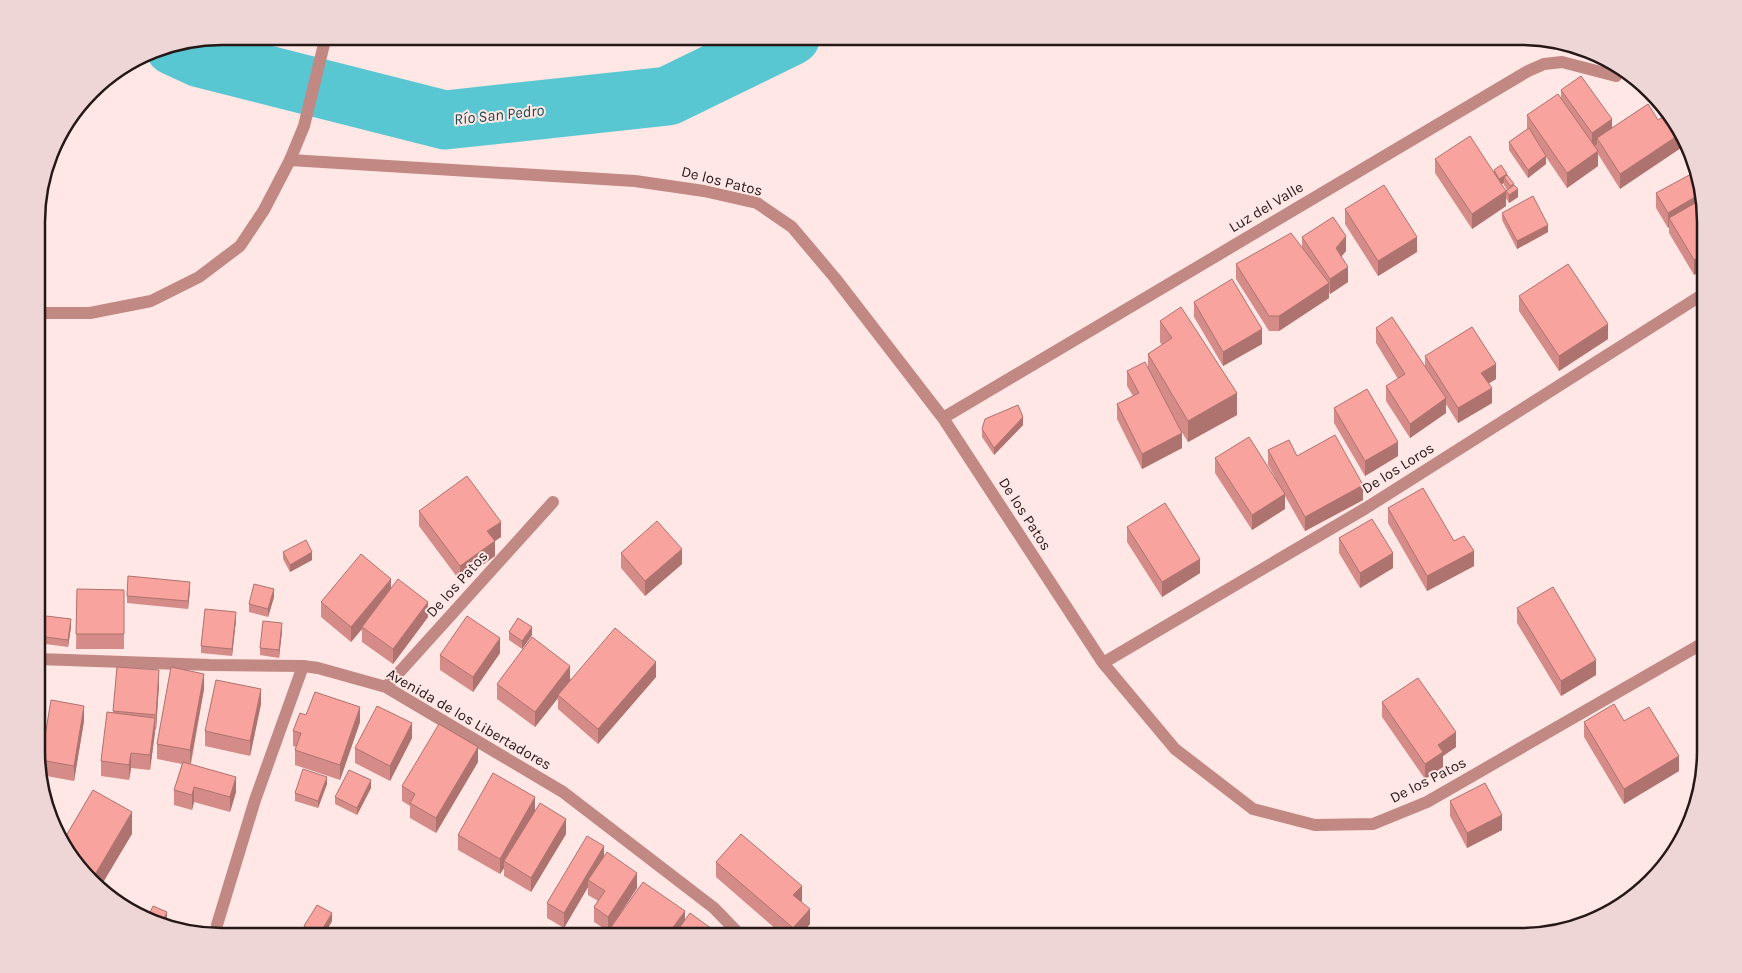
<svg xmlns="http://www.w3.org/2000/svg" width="1742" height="973" viewBox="0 0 1742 973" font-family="Karla,sans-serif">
	<rect width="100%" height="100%" fill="#fee7e5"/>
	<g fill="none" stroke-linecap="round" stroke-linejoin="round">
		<path stroke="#59c7d1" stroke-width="59" d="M174,46L200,58L445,120L668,96L791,36"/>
		<path stroke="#c28883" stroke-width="12" d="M217,925L255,800L303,666"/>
		<path stroke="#c28883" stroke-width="12" d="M290,160L635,181L704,191L757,203L792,227L835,278L943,418L1103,663L1175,749L1253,809L1315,825L1373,824L1427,802L1705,642
			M943,418L1528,71L1544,64L1562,62L1616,76
			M38,659L210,665L303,666L318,668L386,687L563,792L714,908L742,937
			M1103,663L1366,508L1705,293
			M386,687L553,502"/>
		<path stroke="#c28883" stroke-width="12" d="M38,313H90L151,301L199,277L240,246L264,210L290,160L304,126L326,36"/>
	</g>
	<path fill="#d58c88" d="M1561,90L1612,128L1648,104L1620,189L1598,154V166L1567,188L1546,157V164L1528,178L1509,150V142L1527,129V115L1561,97Z
		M1435,159L1494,172V170L1507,175L1514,185L1518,197L1509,203L1506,198V191L1507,190L1504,185V183L1502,184L1506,206L1472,229L1435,173Z
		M1656,193L1705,209L1694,275L1669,233V227L1668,228L1656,208Z
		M1345,209L1417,252L1378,276L1345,224Z
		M1502,213L1548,232L1517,249L1502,220Z
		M1302,237L1346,251L1341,256L1348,282L1330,294L1329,292V298L1279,331H1269L1236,279V264L1302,248Z
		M1519,296L1608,339L1559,371L1519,311Z
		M1194,302L1262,344L1223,366L1194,317Z
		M1160,321L1237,415L1188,442L1176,423L1182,448L1142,469L1117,419V404L1133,396L1127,386V371L1148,367V354L1162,345L1160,342Z
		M1376,328L1425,366V356L1496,379L1488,384L1492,403L1458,423L1446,404V413L1410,438L1386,401V386L1398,379L1376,343Z
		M1334,408L1398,456L1365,476L1334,423Z
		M1023,425L994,455L982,437V429Z
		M1268,450L1297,456L1363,500L1305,531L1285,496V509L1252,530L1215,473V458L1275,477L1268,465Z
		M1388,508L1454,541L1474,566L1427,591L1388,523Z
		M419,511L501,537L495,541V556L460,581L419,526Z
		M1127,527L1200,573L1162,597L1127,542Z
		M1339,538L1393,568L1360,588L1339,553Z
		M283,552L312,560L290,572L283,559Z
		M621,553L682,564L645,596L621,568Z
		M391,588L428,617L393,664L362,642V629L351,642L321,617V602Z
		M77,589L124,590V649H76Z
		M190,590L188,609L127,603V596Z
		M274,597L268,617L249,612V604Z
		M1517,608L1596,675L1561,696L1517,623Z
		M38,615L71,627L68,647L38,643Z
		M236,620L232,656L201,653V646Z
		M282,631L279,658L260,655V648Z
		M509,632L532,635L522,649L509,640Z
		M500,653L473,692L440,670V655Z
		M117,667L159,685L156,730H155L150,770L131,768L129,780L101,776V761L113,713Z
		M656,677L598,744L558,709V698L535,727L497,699V684L570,679Z
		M204,689L191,764L236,792L230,812L194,802L192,810L174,805V790L182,764L157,759V744Z
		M1382,702L1456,747L1443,756V767L1425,779L1382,717Z
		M261,704L250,756L205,746V731Z
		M306,715L360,722L340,780L295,765V750L296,747L293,746V731Z
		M84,721L74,781L41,775V760Z
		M1624,721L1679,771L1624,804L1584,737V722Z
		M412,738L390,781L355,763V748Z
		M478,762L436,833L410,818V806L402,801V786Z
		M327,784L318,808L295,801V793Z
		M371,788L357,815L335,804V797Z
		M1450,801L1502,830L1467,848L1450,816Z
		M535,810L566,834L531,892L504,876V868L500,874L458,850V835Z
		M604,857L637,888L615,921H685L723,937L608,931L594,922V907L598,901L588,895V887L564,928L547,918V903Z
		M716,862L802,901L801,902L810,924L799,937H785L716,877Z
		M332,921L323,937H310L304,934V926Z"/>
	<path fill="#ae726f" d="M1612,119V134L1597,138V144L1592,148V133Z
		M1680,134L1684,146L1620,189V174Z
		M1598,151V166L1567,188V173Z
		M1546,156V164L1528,178V170Z
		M1507,174V181L1504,177V183L1499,186V179Z
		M1518,189V197L1509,203V195Z
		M1506,191V206L1472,229V214Z
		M1700,194L1704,207L1669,218V227L1668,228V213Z
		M1548,225V232L1517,249V241Z
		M1346,236V251L1336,263V248Z
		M1417,237V252L1378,276V261Z
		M1705,254V269L1694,275V260Z
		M1348,267V282L1330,294V279Z
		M1329,283V298L1279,331V316Z
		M1608,324V339L1559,371V356Z
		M1262,329V344L1223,366V352Z
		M1496,364V379L1481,388V373Z
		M1492,388V403L1458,423V408Z
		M1237,393V415L1188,442V421Z
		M1446,398V413L1410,438V424Z
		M1023,417V425L994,455V448Z
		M1182,433V448L1142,469V454Z
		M1398,442V456L1365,476V461Z
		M1363,485V500L1305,531V517Z
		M1285,494V509L1252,530V515Z
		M501,522V537L495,541V556L460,581V566L487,531Z
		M682,549V564L645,596V581Z
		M1474,551V566L1427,591V576Z
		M312,552V560L290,572V565Z
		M1393,553V568L1360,588V573Z
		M1200,559V573L1162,597V582Z
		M391,579V594L362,627V629L351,642V627Z
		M190,582V590L188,609V601Z
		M274,589V597L268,617V609Z
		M428,602V617L393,664V649Z
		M236,612V620L232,656V649Z
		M71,619V627L68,647V640Z
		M282,623V631L279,658V650Z
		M532,627V635L522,649V641Z
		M500,638V653L473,692V677Z
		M1596,660V675L1561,696V681Z
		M656,662V677L598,744V729Z
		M570,666V681L558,695V698L535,727V712Z
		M159,670V685L156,730V715Z
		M43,674V688L38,730V715Z
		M204,674V689L190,765V750Z
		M261,689V704L250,756V741Z
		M84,706V721L74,781V766Z
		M360,707V722L340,780V765Z
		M155,718V733L150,770V755Z
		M412,723V738L390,781V766Z
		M1456,732V747L1443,756V767L1425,779V764L1438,745Z
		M478,747V762L436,833V818Z
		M131,753V768L129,780V765Z
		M1679,756V771L1624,804V789Z
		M236,777V792L230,812V797Z
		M327,777V784L318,808V801Z
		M371,780V788L357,815V808Z
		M194,787V802L192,810V795Z
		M535,797V812L504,861V868L500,874V859Z
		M132,812V834L101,886L93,878Z
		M1502,815V830L1467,848V833Z
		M566,819V834L531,892V878Z
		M604,846V861L588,880V887L564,928V913Z
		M637,873V888L608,932V917Z
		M802,886V901L793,910V895Z
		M810,909V924L799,937H793V928Z
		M685,911V925L677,937H666Z
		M167,912V920L166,922L163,921Z
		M332,913V921L323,937H319V935Z"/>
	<path fill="#f8a39e" stroke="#ae726f" d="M1581,76L1612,119L1592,133L1561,90Z
		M1558,94L1598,151L1567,173L1527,115Z
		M1648,104L1658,120L1669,113L1675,119L1680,134L1620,174L1597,138Z
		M1529,128L1546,156L1528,170L1509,142Z
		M1470,136L1506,191L1472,214L1435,159Z
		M1501,165L1507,174L1499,179L1494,170Z
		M1693,173L1700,194L1668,213L1656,193Z
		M1507,175L1514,184L1510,186L1504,177Z
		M1384,185L1417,237L1378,261L1345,209Z
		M1514,185L1518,189L1509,195L1506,191Z
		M1533,196L1548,225L1517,241L1502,213Z
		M1702,199L1705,209V254L1694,260L1669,218Z
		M1333,217L1346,236L1336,248L1348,267L1330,279L1302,237Z
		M1291,233L1329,283L1279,316H1269L1236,264Z
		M1568,264L1608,324L1559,356L1519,296Z
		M1232,279L1262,329L1223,352L1194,302Z
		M1181,307L1237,393L1188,421L1148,354L1172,338L1160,321Z
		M1392,317L1446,398L1410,424L1386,386L1405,374L1376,328Z
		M1472,327L1496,364L1481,373L1492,388L1458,408L1425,356Z
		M1145,362L1182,433L1142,454L1117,404L1139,393L1127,371Z
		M1367,389L1398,442L1365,461L1334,408Z
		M1018,405L1023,417L994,448L982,429L985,419Z
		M1335,435L1363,485L1305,517L1268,450L1289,440L1297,456Z
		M1249,437L1285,494L1252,515L1215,458Z
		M467,476L501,522L487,531L495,541L460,566L419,511Z
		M1423,488L1454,541L1464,536L1474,551L1427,576L1388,508Z
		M1165,503L1200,559L1162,582L1127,527Z
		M1372,519L1393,553L1360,573L1339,538Z
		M657,521L682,549L645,581L621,553Z
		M306,540L312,552L290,565L283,552Z
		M361,554L391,579L351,627L321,602Z
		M128,576L190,582L188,601L127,596Z
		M398,579L428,602L393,649L362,627Z
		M254,584L274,589L268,609L249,604Z
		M1553,587L1596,660L1561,681L1517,608Z
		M77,589L124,590V634H76Z
		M205,609L236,612L232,649L201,646Z
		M38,615L71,619L68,640L38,636Z
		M467,616L500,638L473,677L440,655Z
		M518,618L532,627L522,641L509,632Z
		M263,621L282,623L279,650L260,648Z
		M615,628L656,662L598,729L558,695Z
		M532,637L570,666L535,712L497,684Z
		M117,667L159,670L156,715L113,711Z
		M171,667L204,674L190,750L157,744Z
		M38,673L43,674L38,715Z
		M1418,678L1456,732L1438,745L1443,752L1425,764L1382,702Z
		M216,680L261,689L250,741L205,731Z
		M315,692L360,707L340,765L295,750L301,733L293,731L300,713L306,715Z
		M51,700L84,706L74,766L41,760Z
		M1614,704L1624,721L1649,707L1679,756L1624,789L1584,722Z
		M377,706L412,723L390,766L355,748Z
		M107,712L155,718L150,755L131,753L129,765L101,761Z
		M439,724L478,747L436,818L410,803L415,794L402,786Z
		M183,762L236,777L230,797L194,787L192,795L174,790Z
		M303,769L327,777L318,801L295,793Z
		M349,770L371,780L357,808L335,797Z
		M493,773L535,797L500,859L458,835Z
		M1485,783L1502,815L1467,833L1450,801Z
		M93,790L132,812L93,878L68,855L63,841Z
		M540,803L566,819L531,878L504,861Z
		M741,834L802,886L793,895L810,909L793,928L716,862Z
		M587,836L604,846L564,913L547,903Z
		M607,852L637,873L608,917L594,907L605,891L588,880Z
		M643,882L685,911L666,937H604Z
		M317,905L332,913L319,935L304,926Z
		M153,906L167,912L163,921L148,917Z
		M690,913L723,937H673Z"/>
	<g text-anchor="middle" stroke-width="4" stroke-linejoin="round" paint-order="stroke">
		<g font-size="15" fill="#251817" stroke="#fee7e5">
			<text transform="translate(722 181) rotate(14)" y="5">De los Patos</text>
			<text transform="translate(1266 207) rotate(-31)" y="5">Luz del Valle</text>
			<text transform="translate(1398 468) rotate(-32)" y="5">De los Loros</text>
			<text transform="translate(1025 514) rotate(57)" y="5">De los Patos</text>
			<text transform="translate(457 584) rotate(-48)" y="5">De los Patos</text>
			<text transform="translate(469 719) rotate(30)" y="5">Avenida de los Libertadores</text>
			<text transform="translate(1428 780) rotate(-27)" y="5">De los Patos</text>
		</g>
		<g font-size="16" font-style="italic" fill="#1a4c50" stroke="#fee7e5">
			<text transform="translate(499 114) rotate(-6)" y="6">Río San Pedro</text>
		</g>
	</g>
	<path d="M0 0H1742V973H0ZM222 45H1520A177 177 0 0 1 1697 222V751A177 177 0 0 1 1520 928H222A177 177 0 0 1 45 751V222A177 177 0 0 1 222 45Z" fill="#edd6d5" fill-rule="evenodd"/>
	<path fill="none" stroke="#251817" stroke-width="2.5" d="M222 45H1520A177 177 0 0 1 1697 222V751A177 177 0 0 1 1520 928H222A177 177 0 0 1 45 751V222A177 177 0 0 1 222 45Z"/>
</svg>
